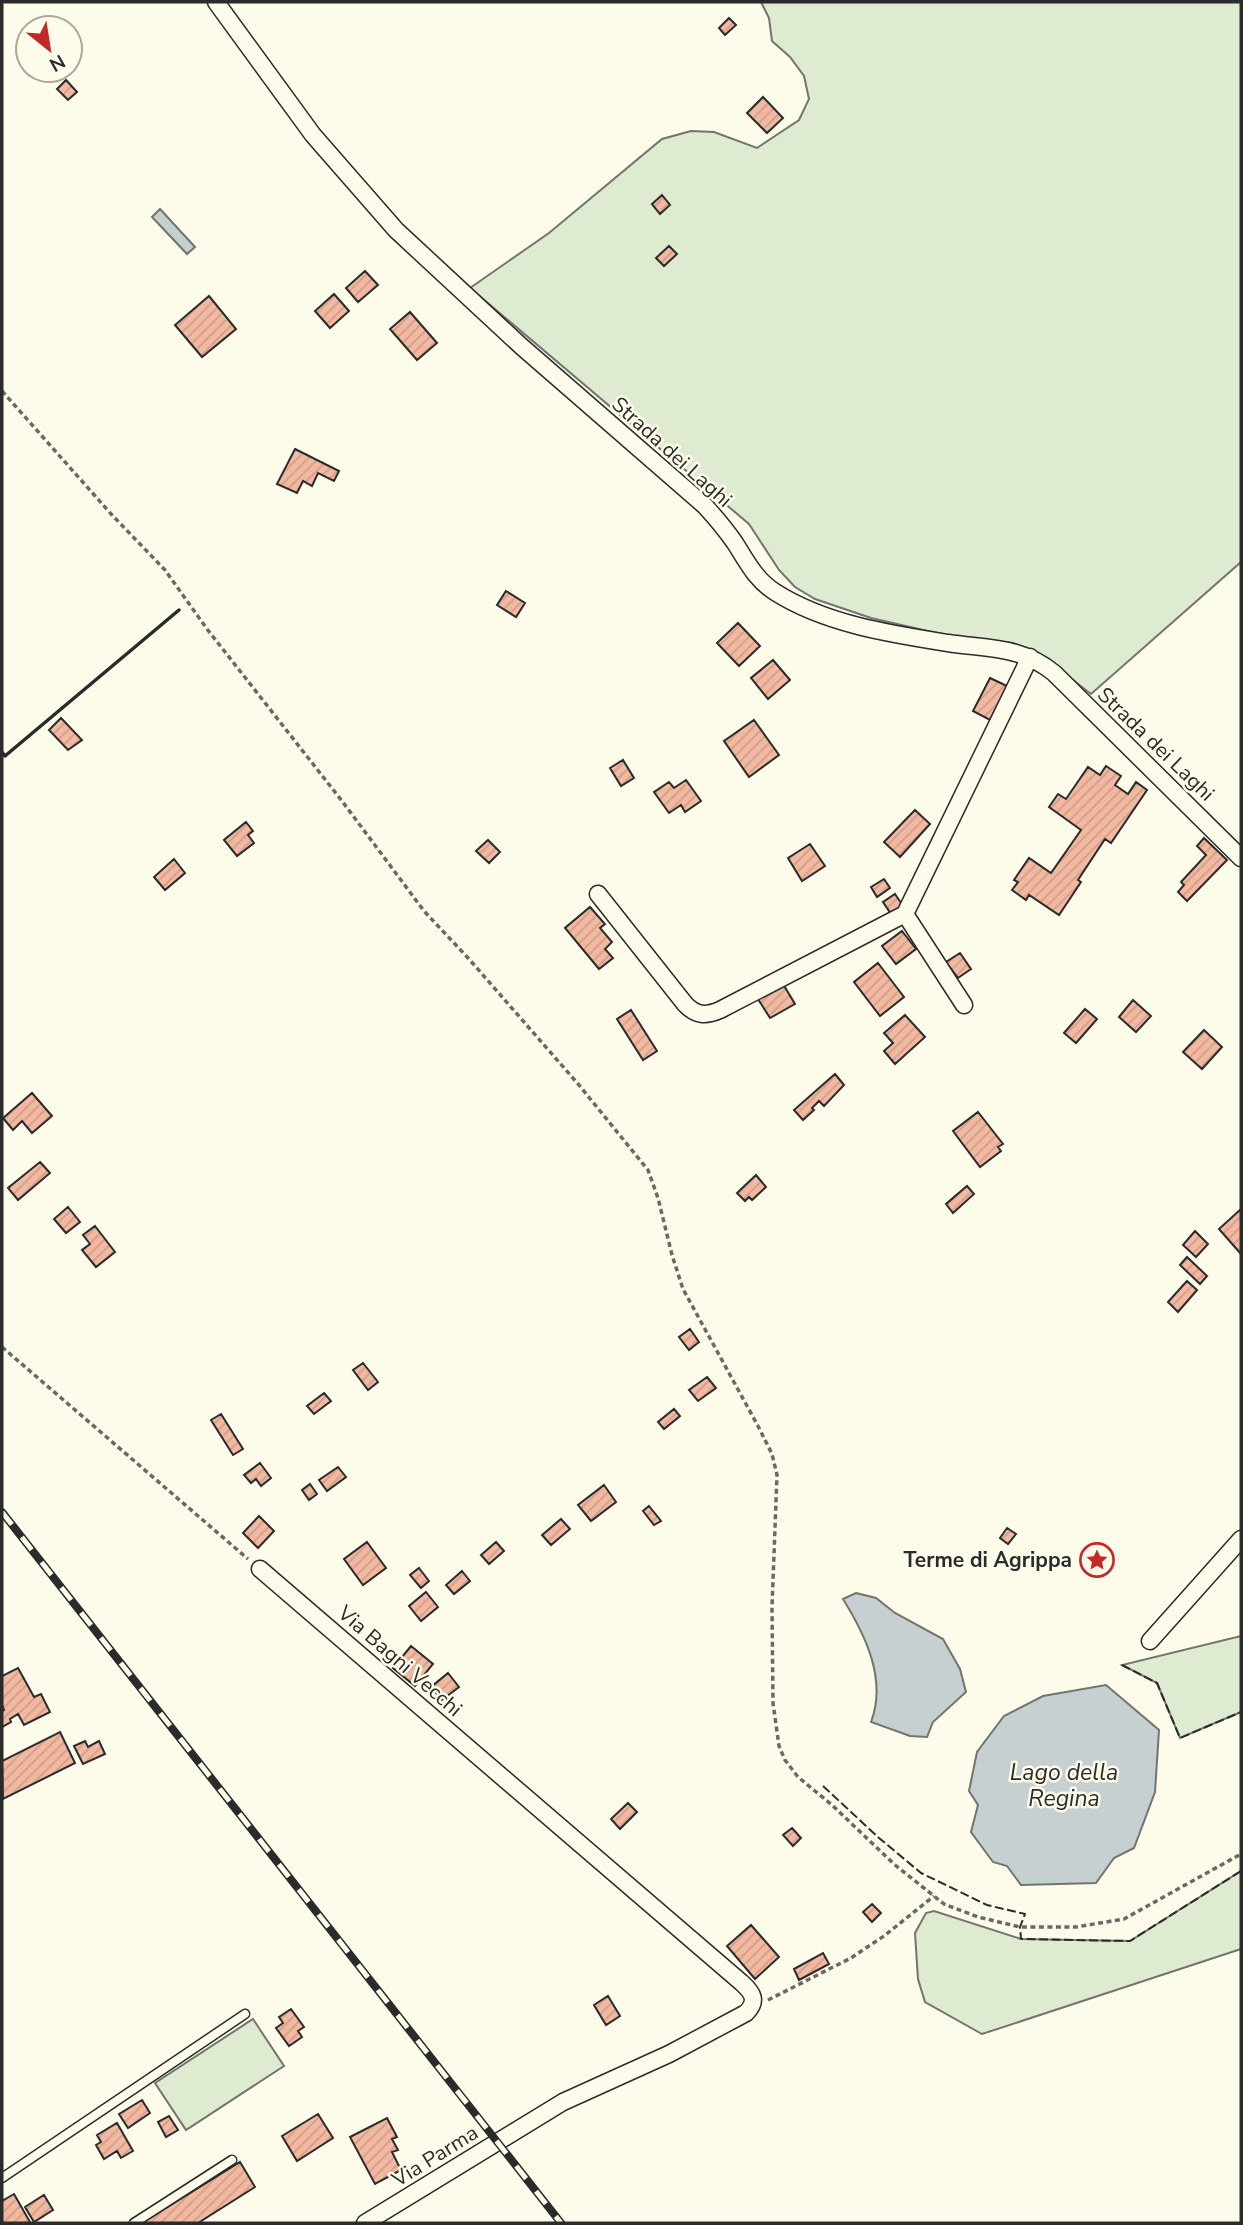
<svg xmlns="http://www.w3.org/2000/svg" width="1243" height="2225" viewBox="0 0 1243 2225" font-family="'Nunito Sans',sans-serif">
	<defs>
		<pattern id="building-hatch" width="6" height="6" patternUnits="userSpaceOnUse" patternTransform="scale(1.75)"><rect width="6" height="6" fill="#f2b8a0"/><path d="M-1 1l2-2M0 6l6-6M5 7l2-2" fill="none" stroke="#d09e8a"/></pattern>
	</defs>
	<rect width="100%" height="100%" fill="#fdfbea"/>
	<path fill="#deebd1" stroke="#74746e" stroke-width="2" d="M761,2H1241V562L1091,694L1040,654L1013,643L958,638L871,618L815,599L795,587L779,570L749,524L470,288L549,233L662,139L691,131L714,132L757,148L799,120L809,99L804,76L790,57L772,41L769,18Z
		M1241,1636V1712L1180,1738L1157,1683L1122,1665Z
		M1241,1871V1949L982,2034L925,2002L918,1979L915,1933L926,1913L934,1911L1021,1939L1130,1941Z
		M253,2019L284,2066L186,2130L155,2083Z"/>
	<path fill="#c7d0d0" stroke="#74746e" stroke-width="2" d="M160,209L195,247L187,254L152,217Z
		M856,1593L876,1598L895,1613L943,1639L960,1669L966,1692L933,1722L927,1737L910,1736L871,1722C887,1680 866,1636 843,1599Z
		M1106,1685L1159,1730L1155,1792L1134,1848L1114,1858L1096,1883L1021,1885L1007,1866L993,1862L971,1832L978,1805L969,1791L977,1752L1004,1716L1043,1696Z"/>
	<path fill="url(#building-hatch)" stroke="#2b2b2b" stroke-width="2" d="M729,18L736,25L725,35L719,28Z
		M66,80L77,92L68,100L57,89Z
		M763,97L783,118L767,133L747,113Z
		M662,195L670,205L660,214L652,204Z
		M669,246L677,254L664,266L656,258Z
		M365,271L378,285L358,302L346,288Z
		M334,294L349,311L330,328L315,311Z
		M209,296L236,329L202,357L175,325Z
		M410,312L437,343L417,360L390,329Z
		M295,449L339,471L334,481L318,473L312,486L303,481L297,493L277,484Z
		M506,591L525,603L516,617L497,605Z
		M738,623L760,646L739,666L717,643Z
		M773,660L790,680L768,699L751,678Z
		M990,678L1007,686L990,720L973,711Z
		M61,718L82,740L68,750L49,730Z
		M754,720L779,755L749,777L724,741Z
		M623,760L634,778L621,786L610,768Z
		M1106,766L1121,776L1115,785L1128,794L1136,782L1147,790L1111,843L1105,839L1078,880L1081,882L1059,915L1029,895L1026,900L1012,890L1018,882L1014,880L1029,858L1051,873L1081,830L1049,807L1058,794L1066,799L1088,767L1100,775Z
		M686,780L701,801L685,812L681,805L669,813L654,792L669,782L674,788Z
		M915,810L930,824L900,857L884,842Z
		M246,822L253,831L248,835L254,843L237,856L224,840Z
		M1204,838L1227,860L1187,901L1178,892L1184,885L1181,882L1206,855L1197,846Z
		M488,840L500,852L489,863L476,851Z
		M810,844L825,866L802,881L788,858Z
		M174,859L185,873L165,890L154,877Z
		M884,879L890,888L877,897L871,887Z
		M895,894L903,906L891,914L883,902Z
		M590,907L605,924L600,928L612,942L605,949L613,958L599,969L565,928Z
		M902,931L916,949L896,964L882,946Z
		M960,953L971,969L958,978L946,962Z
		M878,963L904,997L880,1016L854,982Z
		M783,984L795,1004L770,1018L758,999Z
		M1133,1000L1151,1016L1136,1032L1119,1017Z
		M1085,1009L1097,1019L1076,1043L1064,1033Z
		M631,1010L657,1051L643,1060L617,1019Z
		M905,1015L925,1037L895,1064L884,1051L893,1043L884,1033Z
		M1204,1030L1222,1047L1202,1069L1183,1052Z
		M835,1074L844,1085L824,1106L819,1101L812,1108L814,1110L803,1120L794,1110Z
		M32,1093L52,1116L32,1133L22,1121L13,1130L3,1118Z
		M978,1112L1003,1144L998,1147L1001,1151L980,1167L953,1131Z
		M40,1162L50,1173L18,1200L8,1188Z
		M756,1175L766,1187L752,1200L749,1197L745,1201L737,1193Z
		M967,1186L974,1194L953,1213L946,1204Z
		M68,1207L80,1222L66,1233L54,1219Z
		M1241,1209V1254L1219,1229Z
		M95,1226L115,1252L96,1267L82,1250L90,1244L83,1235Z
		M1195,1231L1208,1244L1196,1257L1183,1245Z
		M1187,1257L1207,1276L1200,1284L1180,1265Z
		M1187,1281L1197,1290L1178,1312L1168,1302Z
		M690,1329L699,1342L689,1350L679,1337Z
		M363,1363L378,1382L368,1390L353,1370Z
		M707,1377L716,1388L698,1401L689,1390Z
		M324,1393L331,1401L314,1414L307,1406Z
		M674,1409L680,1416L664,1429L658,1422Z
		M221,1414L243,1449L233,1455L211,1420Z
		M260,1463L271,1478L261,1486L256,1479L251,1483L244,1475Z
		M338,1467L346,1477L327,1491L319,1480Z
		M310,1484L317,1494L309,1500L302,1490Z
		M604,1485L616,1502L591,1521L578,1505Z
		M649,1506L661,1521L654,1525L643,1511Z
		M259,1516L274,1531L258,1548L243,1533Z
		M561,1519L570,1529L551,1545L542,1535Z
		M1007,1528L1016,1534L1008,1544L1000,1538Z
		M367,1542L386,1568L363,1585L344,1559Z
		M496,1542L504,1551L489,1564L481,1555Z
		M419,1568L429,1581L421,1588L410,1575Z
		M462,1571L470,1581L454,1594L446,1585Z
		M426,1592L438,1607L421,1621L409,1606Z
		M411,1646L433,1664L415,1686L393,1668Z
		M18,1668L34,1697L41,1694L50,1712L24,1725L18,1714L10,1719L11,1722L2,1727V1711L4,1710L2,1705V1676Z
		M448,1673L459,1687L442,1700L431,1687Z
		M60,1732L75,1763L3,1799L2,1761Z
		M85,1741L88,1747L99,1741L105,1754L83,1764L74,1746Z
		M628,1803L637,1812L620,1829L611,1819Z
		M792,1828L801,1838L793,1846L783,1835Z
		M872,1904L881,1913L872,1922L863,1912Z
		M751,1925L779,1957L755,1979L727,1946Z
		M823,1953L829,1964L799,1980L794,1969Z
		M608,1996L620,2016L606,2025L594,2005Z
		M291,2009L304,2027L298,2031L302,2037L289,2046L276,2028L283,2023L279,2017Z
		M142,2100L150,2113L128,2128L119,2114Z
		M318,2114L333,2138L297,2161L282,2136Z
		M169,2116L178,2130L166,2137L158,2122Z
		M387,2118L397,2137L392,2139L398,2150L392,2152L401,2170L375,2184L350,2137Z
		M117,2123L133,2151L121,2158L117,2151L104,2159L96,2145L101,2142L97,2135Z
		M240,2162L255,2187L198,2223H142Z
		M14,2194L30,2222L29,2223H2V2201Z
		M44,2195L53,2210L34,2222L25,2207Z"/>
	<g fill="none" stroke-linecap="round" stroke-linejoin="round">
		<g stroke="#2b2b2b" stroke-width="11">
			<path id="lane" d="M2,2178L245,2014
				M134,2223L232,2160"/>
		</g>
		<g stroke="#2b2b2b" stroke-width="19">
			<path id="street" d="M216,2L313,135L396,230L521,346L705,506C716,518 726,530 735,543C747,562 756,580 775,592C825,624 891,634 948,643C988,649 1021,646 1054,673L1241,858
				M598,894L685,1004C696,1016 706,1016 720,1010L905,914L1030,657
				M905,914L964,1005
				M260,1569L742,1983C753,1993 758,2001 746,2013L669,2054L563,2102L365,2223
				M1150,1641L1241,1539"/>
		</g>
		<path stroke="#6a6964" stroke-width="3.5" stroke-dasharray="5 3.5" stroke-linecap="butt" d="M2,391L112,515L165,570L207,629L342,801L424,911L469,959L579,1085L648,1170L658,1198L672,1255L683,1289L758,1426L772,1454L777,1475L772,1607L773,1703L779,1746L785,1760L798,1777L832,1805L895,1865L944,1904L978,1917L1020,1927H1076L1124,1919L1241,1854
			M2,1347L248,1559
			M768,2000L851,1958L884,1936L934,1896"/>
		<use href="#lane" stroke="#fdfbea" stroke-width="8"/>
		<use href="#street" stroke="#fdfbea" stroke-width="16"/>
		<g stroke="#2b2b2b" stroke-width="8">
			<path id="rail" d="M2,1512L561,2223"/>
		</g>
		<use href="#rail" stroke="#fdfbea" stroke-width="5" stroke-dasharray="16" stroke-linecap="butt"/>
		<path stroke="#2b2b2b" stroke-width="2" stroke-dasharray="9 3.5" stroke-linecap="butt" d="M1122,1665L1157,1683L1180,1738L1241,1712
			M823,1786L879,1838L921,1873L987,1905L1025,1914L1020,1927L1021,1939L1130,1941L1241,1871"/>
		<path stroke="#2b2b2b" stroke-width="3.5" d="M2,752L5,756L179,610"/>
	</g>
	<defs>
		<g id="sight-ring" transform="scale(1.75)"><circle r="9.5" fill="#fdfbea" stroke="#c62828" stroke-width="1.5"/><path d="M0-6L1.8-2.2L6-1.7L2.9 1.2L3.7 5.4L0 3.3L-3.7 5.4L-2.9 1.2L-6-1.7L-1.8-2.2Z" fill="#c62828"/></g>
	</defs>
	<g fill-rule="evenodd">
		<use href="#sight-ring" x="1097" y="1560"/>
	</g>
	<g text-anchor="middle" stroke-width="5" stroke-linejoin="round" paint-order="stroke">
		<g font-size="21" fill="#2b2b2b" stroke="#fdfbea">
			<text transform="translate(672 452) rotate(42)" y="7">Strada dei Laghi</text>
			<text transform="translate(1156 744) rotate(44)" y="7">Strada dei Laghi</text>
			<text transform="translate(400 1661) rotate(41)" y="7">Via Bagni Vecchi</text>
			<text transform="translate(435 2156) rotate(-32)" y="7">Via Parma</text>
		</g>
		<g font-size="21" font-weight="bold" fill="#2b2b2b" stroke="#fdfbea" text-anchor="end">
			<text x="1072" y="1567">Terme di Agrippa</text>
		</g>
		<g font-size="23" font-style="italic" fill="#2b2b2b" stroke="#fdfbea">
			<text x="1064" y="1780">Lago della<tspan x="1064" dy="26">Regina</tspan></text>
		</g>
	</g>
	<rect width="1243" height="2225" fill="none" stroke="#2b2b2b" stroke-width="7"/>
	<g transform="translate(49 49) rotate(150)"><circle r="33" fill="#fdfbea" stroke="#a9a89e" stroke-width="2"/>
	<path d="M0-5L12 26L0 18L-12 26Z" fill="#c62828"/>
	<text y="-10" font-size="19" font-weight="bold" text-anchor="middle" fill="#2b2b2b">N</text>
	</g>
</svg>
